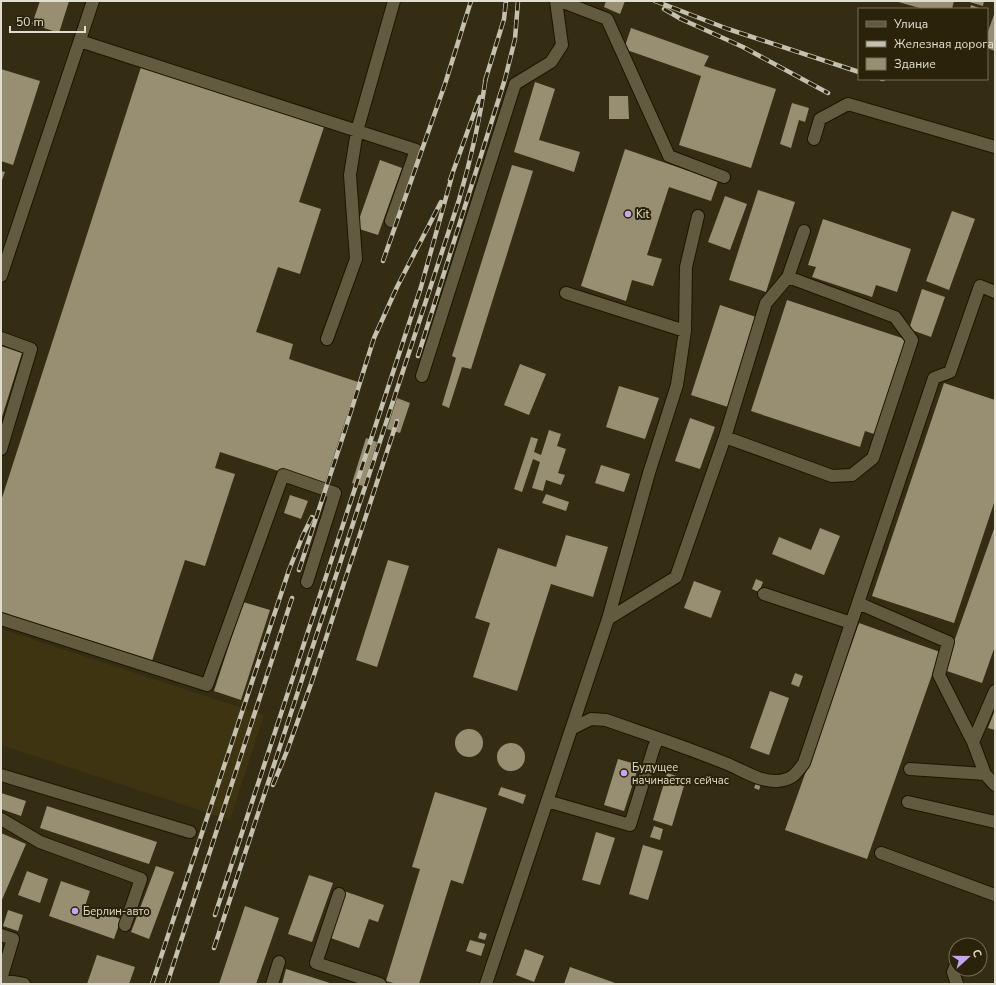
<svg xmlns="http://www.w3.org/2000/svg" width="996" height="985" viewBox="0 0 996 985" font-family="'Nunito Sans',sans-serif">
	<rect width="100%" height="100%" fill="#352d13"/>
	<path fill="#3e3412" d="M1,629L264,715L230,820L1,745Z"/>
	<path fill="#988f72" d="M40,1H69L59,33L32,24Z
		M606,1H625L620,14L604,7Z
		M895,1H954L952,9H923Z
		M966,1H984L983,6Z
		M971,5L982,9H970Z
		M995,12V51L987,48V34Z
		M631,28L709,56L704,66L776,89L751,168L679,145L701,76L624,49Z
		M141,67L324,127L299,202L321,209L300,274L278,267L256,332L293,344L289,359L358,382L324,486L220,452L215,468L235,474L205,566L185,560L151,664L1,616V501Z
		M1,69L40,81L13,165L1,161Z
		M535,82L555,89L539,140L580,152L574,172L514,152Z
		M609,96H628L629,119H609Z
		M792,103L809,108L805,122L799,120L791,148L780,144Z
		M625,149L718,181L711,201L669,187L647,255L662,259L653,286L632,280L626,301L581,286Z
		M380,160L402,168L378,235L356,228Z
		M512,165L533,171L471,369L462,367L449,408L442,405L456,358L452,356Z
		M1,171L5,172L1,183Z
		M758,190L795,202L766,292L729,280Z
		M725,196L747,204L730,250L708,242Z
		M952,211L975,219L949,290L926,281Z
		M823,219L911,249L897,292L876,285L872,297L812,277L816,267L808,265Z
		M922,289L945,297L931,337L909,329Z
		M787,300L908,340L877,435L865,431L860,447L751,411Z
		M720,305L756,317L728,407L691,395Z
		M1,346L22,353L1,420Z
		M520,364L546,374L529,415L504,405Z
		M944,383L995,400V500L954,623L872,596Z
		M619,386L659,398L645,439L606,427Z
		M397,398L410,403L400,433L387,429Z
		M690,418L715,427L700,469L675,461Z
		M549,430L561,434L557,446L566,449L558,473L565,475L561,485L546,480L543,491L532,488L540,462L533,459L522,492L514,489L531,437L538,439L534,452L541,455Z
		M366,438L377,442L363,486L352,483Z
		M601,465L630,474L624,492L595,483Z
		M546,494L569,502L566,511L542,503Z
		M290,495L308,501L301,519L284,513Z
		M995,526V646L982,683L944,670Z
		M820,528L840,536L824,575L772,554L779,537L811,550Z
		M566,535L608,547L593,597L551,584L517,691L473,677L490,623L475,618L498,548L556,567Z
		M388,560L409,566L377,667L356,660Z
		M756,579L763,582L759,592L752,589Z
		M694,581L721,591L711,618L684,608Z
		M243,602L270,610L241,700L214,691Z
		M859,623L940,652L867,859L785,830Z
		M795,673L803,676L799,687L791,684Z
		M770,691L789,698L769,755L750,748Z
		M995,710V730L988,728Z
		M455 743a14 14 0 1 1 28 0a14 14 0 1 1-28 0Z
		M497 757a14 14 0 1 1 28 0a14 14 0 1 1-28 0Z
		M618,759L639,765L624,811L604,805Z
		M667,773L686,779L672,826L653,820Z
		M756,783L761,784L759,790L754,788Z
		M501,787L526,795L523,804L498,795Z
		M435,792L487,808L463,884L451,880L419,984H397L386,981L420,869L412,867Z
		M1,793L26,801L21,816L1,809Z
		M47,806L157,842L149,864L40,828Z
		M654,826L663,829L660,840L650,837Z
		M596,832L615,838L600,885L582,880Z
		M1,833L26,844L1,902Z
		M643,845L663,851L648,900L629,894Z
		M156,866L174,872L149,939L131,932Z
		M27,871L48,879L40,903L18,895Z
		M309,875L333,883L312,942L288,934Z
		M61,881L90,891L85,906L121,919L114,939L49,916Z
		M344,891L384,905L378,922L369,919L359,948L328,937Z
		M245,906L279,918L256,984H219Z
		M8,910L23,915L18,931L3,926Z
		M480,932L487,934L485,940L478,938Z
		M470,940L485,944L481,956L466,951Z
		M525,949L544,956L534,982L516,975Z
		M97,955L135,967L129,984H87Z
		M570,967L618,984H564Z
		M286,969L333,984H282Z"/>
	<g fill="none" stroke-linecap="round" stroke-linejoin="round">
		<g stroke="#1c1500" stroke-width="14">
			<path id="minor" d="M560,1L607,19L669,156L724,177
				M80,41L416,150L391,221
				M814,139L820,119L848,104L995,147
				M1,276L93,1
				M566,293L685,331
				M1,338L31,349L1,449
				M327,339L356,259L350,175L357,131L394,1
				M422,376L515,84L551,62L562,45L556,1
				M725,437L832,476L852,475L873,458L912,340L895,317L788,277
				M764,594L851,623
				M858,603L948,642L939,675L973,742
				M1,619L207,685L283,475L335,493L307,582
				M608,619L649,473L677,385L685,331L686,267L698,216
				M573,728L591,719L606,720C646,734 686,747 725,763C741,769 759,782 777,781C792,780 796,774 804,763L934,378L950,372L980,286L995,292
				M910,769L985,774L995,785
				M985,774L973,742L995,691
				M1,775L190,832
				M547,801L630,825L654,747L658,739
				M908,802L995,822
				M1,819L40,842L141,879L125,925
				M881,853L995,895
				M339,894L316,963L380,984
				M1,935L13,939L1,979
				M956,965L953,972L957,984
				M1,980L24,984
				M272,984L279,962
				M486,984L608,619L676,577L725,437L766,303L788,277L804,231"/>
		</g>
		<use href="#minor" stroke="#635b3f" stroke-width="12"/>
		<g stroke="#c5c1b0" stroke-width="4.5">
			<path id="rail" d="M655,1L728,29L859,72
				M664,9L681,19L743,47L828,93
				M882,79H883
				M485,81L504,19L506,1
				M450,180L480,97
				M383,261L445,84L471,1
				M418,356L505,79L515,39L518,1
				M299,570L345,430L374,338L397,287L441,202
				M273,785L287,751L311,684L397,421
				M215,915L421,287L452,176
				M214,948L459,200C471,159 480,119 486,77
				M152,984L289,570L303,535L312,517
				M167,984L292,598"/>
		</g>
		<use href="#rail" stroke="#2b2309" stroke-width="3" stroke-dasharray="9" stroke-linecap="butt"/>
	</g>
	<g fill="#c6a6f0" stroke="#2b2309" stroke-width="1.5">
		<circle cx="628" cy="214" r="4"/>
		<circle cx="624" cy="773" r="4"/>
		<circle cx="75" cy="911" r="4"/>
	</g>
	<g text-anchor="middle" stroke-width="4" stroke-linejoin="round" paint-order="stroke">
		<g font-size="11" fill="#e2decf" stroke="#2b2309" text-anchor="start">
			<text x="636" y="218">Kit</text>
			<text x="632" y="771">Будущее<tspan x="632" dy="13">начинается сейчас</tspan></text>
			<text x="83" y="915">Берлин-авто</text>
		</g>
	</g>
	<rect width="996" height="985" fill="none" stroke="#e2decf" stroke-width="4"/>
	<rect x="858" y="8" width="130" height="72" fill="#2b2309" stroke="#746e58"/>
	<rect x="866" y="21" width="20" height="6" fill="#635b3f" stroke="#746e58"/>
	<text x="894" y="28" font-size="12" fill="#e2decf">Улица</text>
	<rect x="866" y="41" width="20" height="6" fill="#c5c1b0" stroke="#746e58"/>
	<text x="894" y="48" font-size="12" fill="#e2decf">Железная дорога</text>
	<rect x="866" y="58" width="20" height="12" fill="#988f72" stroke="#746e58"/>
	<text x="894" y="68" font-size="12" fill="#e2decf">Здание</text>
	<g transform="translate(968 957) rotate(69)"><circle r="19" fill="#2b2309" stroke="#746e58"/>
	<path d="M0-3L7 15L0 10L-7 15Z" fill="#c6a6f0"/>
	<text y="-6" font-size="11" font-weight="bold" text-anchor="middle" fill="#e2decf">С</text>
	</g>
	<path d="M10 26v6h75v-6" fill="none" stroke="#e2decf" stroke-width="2"/>
	<text x="16" y="26" font-size="12" fill="#e2decf" stroke="#2b2309" stroke-width="3" paint-order="stroke">50 m</text>
</svg>
